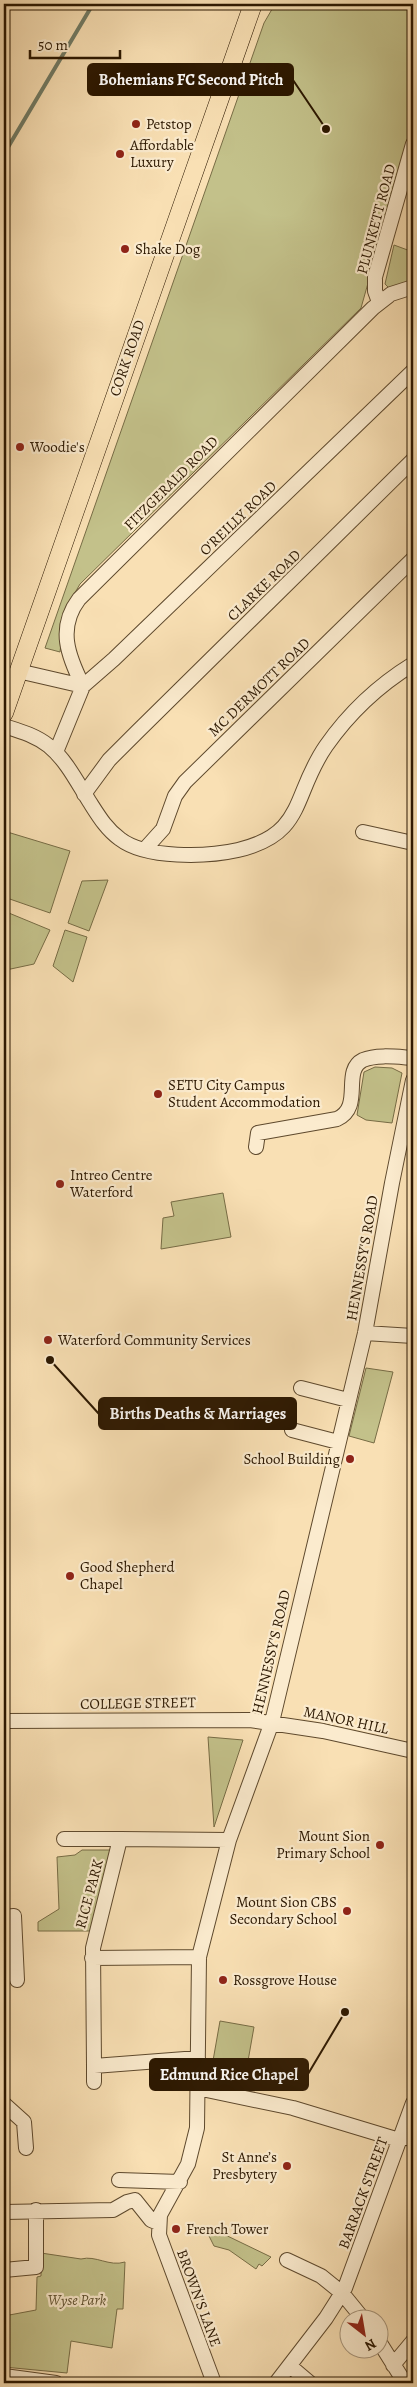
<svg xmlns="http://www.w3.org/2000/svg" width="417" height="2387" viewBox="0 0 417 2387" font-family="Alegreya,serif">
	<rect width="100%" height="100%" fill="#f9e0b4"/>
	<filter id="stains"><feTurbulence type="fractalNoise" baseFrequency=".004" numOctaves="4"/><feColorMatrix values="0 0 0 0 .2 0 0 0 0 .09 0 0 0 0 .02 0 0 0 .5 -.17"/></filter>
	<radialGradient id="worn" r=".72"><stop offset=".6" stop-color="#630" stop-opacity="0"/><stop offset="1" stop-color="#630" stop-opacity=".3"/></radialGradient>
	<path fill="#c3c18a" stroke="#776c45" d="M275,4H413V123L361,308L80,584L65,610L60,652L45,648L264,23Z
		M394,245L413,252V281L389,288L385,284Z
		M4,831L70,851L50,913L4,897Z
		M108,880L89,931L68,923L82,881Z
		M4,911L50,930L34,964L6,970L4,963Z
		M65,930L87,937L73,982L53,966Z
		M375,1067L392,1068L402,1073L392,1123L366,1120L357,1115L364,1072Z
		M223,1193L231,1237L161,1249L163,1218L174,1216L171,1202Z
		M366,1368L393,1372L374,1443L349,1436Z
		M208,1737L243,1740L214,1827Z
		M82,1850H112L91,1931H38V1922L59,1909L57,1857L75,1855Z
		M220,2021L254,2027L245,2078L211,2072Z
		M206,2230H215L271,2257L262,2266L259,2264L256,2269L229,2250L214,2246Z
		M41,2253L81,2259C96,2255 109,2267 125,2262L123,2309H117L112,2348L71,2341L67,2373L4,2367V2316L36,2310L37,2277L41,2276Z"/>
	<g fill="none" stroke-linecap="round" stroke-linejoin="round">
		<path stroke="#707b65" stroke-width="4" d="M4,154L93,4"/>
		<g stroke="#5e492d" stroke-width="16">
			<path id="minor" d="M379,302L375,291V277L413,144
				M18,671L83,686L114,659L413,371
				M4,726C20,731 35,735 49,746C66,760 77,782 89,801C98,815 106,829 120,839C146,859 207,857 238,850C306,834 292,795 326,746C349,713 379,685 413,664
				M56,752L83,686C68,656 57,628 79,599L373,308L391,294L413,287
				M84,794L109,760L137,732L413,460
				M363,832L413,843
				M145,849L163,829L175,796L185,782L413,559
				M256,1147L258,1133L337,1119C364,1107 341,1071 363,1060C377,1054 398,1057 413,1058
				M365,1333L413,1336
				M301,1388L348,1400
				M292,1430L338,1442
				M4,1721L250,1720L323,1731L413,1751
				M64,1839H120
				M4,1917L14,1916L17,1980
				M92,1958L199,1957
				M198,2058L94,2066L93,1948L120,1839L229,1840
				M94,2066V2082
				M197,2088L293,2108L399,2140
				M4,2104L24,2122L26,2148
				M401,2135L413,2140
				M119,2180L180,2182
				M4,2212L113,2210L127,2202L135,2200L151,2220L158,2223
				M287,2260L321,2276L342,2293L364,2320
				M4,2270L36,2267V2210
				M380,2343L405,2383
				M393,2365L413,2341
				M290,2366L310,2383
				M4,2376L56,2383
				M214,2383L159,2235L160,2215L188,2164L197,2128L199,1957L229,1840L272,1722L365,1333L392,1183L413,1080
				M276,2383L326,2318L345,2288L413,2103"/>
		</g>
		<g stroke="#2b1700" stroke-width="19">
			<path id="major" d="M4,713L253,4"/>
		</g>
		<use href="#minor" stroke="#fbebce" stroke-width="14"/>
		<use href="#major" stroke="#f9e0b4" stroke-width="18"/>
	</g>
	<g fill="#8f2418" stroke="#fbebce" stroke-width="2">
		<circle cx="136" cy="124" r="5"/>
		<circle cx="120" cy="154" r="5"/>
		<circle cx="125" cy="249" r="5"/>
		<circle cx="20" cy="447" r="5"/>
		<circle cx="158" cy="1094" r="5"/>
		<circle cx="60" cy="1184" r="5"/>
		<circle cx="48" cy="1340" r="5"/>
		<circle cx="350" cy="1459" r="5"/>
		<circle cx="70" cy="1576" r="5"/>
		<circle cx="380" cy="1845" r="5"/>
		<circle cx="347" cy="1911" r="5"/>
		<circle cx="223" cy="1980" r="5"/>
		<circle cx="287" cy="2166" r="5"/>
		<circle cx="176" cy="2229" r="5"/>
	</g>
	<g text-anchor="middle" stroke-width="4.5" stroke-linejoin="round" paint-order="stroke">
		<g font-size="15" fill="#2b1700" stroke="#fbebce" text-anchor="start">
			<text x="146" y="129">Petstop</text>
			<text x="130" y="150">Affordable<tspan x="130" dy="17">Luxury</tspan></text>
			<text x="135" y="254">Shake Dog</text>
			<text x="30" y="452">Woodie's</text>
			<text x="168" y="1090">SETU City Campus<tspan x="168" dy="17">Student Accommodation</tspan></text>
			<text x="70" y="1180">Intreo Centre<tspan x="70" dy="17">Waterford</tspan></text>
			<text x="58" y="1345">Waterford Community Services</text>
			<text x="340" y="1464" text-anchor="end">School Building</text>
			<text x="80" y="1572">Good Shepherd<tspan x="80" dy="17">Chapel</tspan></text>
			<text x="370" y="1841" text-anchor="end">Mount Sion<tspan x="370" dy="17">Primary School</tspan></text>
			<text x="337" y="1907" text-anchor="end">Mount Sion CBS<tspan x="337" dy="17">Secondary School</tspan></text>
			<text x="233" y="1985">Rossgrove House</text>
			<text x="277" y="2162" text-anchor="end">St Anne’s<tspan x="277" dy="17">Presbytery</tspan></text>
			<text x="186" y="2234">French Tower</text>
		</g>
		<g font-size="15" fill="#2b1700" stroke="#fbebce">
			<text transform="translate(376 219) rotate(-75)" y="5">PLUNKETT ROAD</text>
			<text transform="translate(127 358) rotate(-71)" y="5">CORK ROAD</text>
			<text transform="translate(171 483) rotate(-45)" y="5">FITZGERALD ROAD</text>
			<text transform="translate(238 518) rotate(-44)" y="5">O'REILLY ROAD</text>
			<text transform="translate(264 585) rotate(-44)" y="5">CLARKE ROAD</text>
			<text transform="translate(259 687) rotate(-44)" y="5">MC DERMOTT ROAD</text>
			<text transform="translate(362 1258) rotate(-80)" y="5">HENNESSY'S ROAD</text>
			<text transform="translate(271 1652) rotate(-77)" y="5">HENNESSY'S ROAD</text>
			<text transform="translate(138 1703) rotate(-1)" y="5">COLLEGE STREET</text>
			<text transform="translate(346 1720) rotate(12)" y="5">MANOR HILL</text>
			<text transform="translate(89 1894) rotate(-75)" y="5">RICE PARK</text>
			<text transform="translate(363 2193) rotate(-70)" y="5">BARRACK STREET</text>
			<text transform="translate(199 2298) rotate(70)" y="5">BROWN'S LANE</text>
		</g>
		<g font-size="15" font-style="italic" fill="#605230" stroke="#fbebce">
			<text x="77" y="2305">Wyse Park</text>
		</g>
	</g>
	<path fill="none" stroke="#2b1700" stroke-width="2" d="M326 129L293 80M50 1360L99 1414M345 2012L308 2074"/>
	<g fill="#2b1700" stroke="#fbebce" stroke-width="2">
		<circle cx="326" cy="129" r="5"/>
		<circle cx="50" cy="1360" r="5"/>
		<circle cx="345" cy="2012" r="5"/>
	</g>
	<g fill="#2b1700" stroke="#2b1700" stroke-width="2">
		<rect x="88" y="64" width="205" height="31" rx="5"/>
		<rect x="99" y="1398" width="197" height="31" rx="5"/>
		<rect x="150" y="2059" width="158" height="31" rx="5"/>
	</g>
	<g font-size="16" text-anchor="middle" font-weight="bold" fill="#fff">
		<text x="191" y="85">Bohemians FC Second Pitch</text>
		<text x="198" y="1419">Births Deaths &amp; Marriages</text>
		<text x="229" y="2080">Edmund Rice Chapel</text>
	</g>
	<rect width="417" height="2387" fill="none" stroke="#f9e0b4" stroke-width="20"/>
	<rect x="5" y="5" width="407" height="2377" fill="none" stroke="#2b1700" stroke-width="2.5"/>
	<rect x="10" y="10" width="397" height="2367" fill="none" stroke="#2b1700"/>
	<g transform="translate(364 2334) rotate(149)"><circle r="24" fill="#fbebce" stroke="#a8967c"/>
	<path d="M0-4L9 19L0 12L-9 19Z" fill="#8f2418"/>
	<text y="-8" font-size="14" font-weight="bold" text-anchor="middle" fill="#2b1700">N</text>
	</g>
	<path d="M30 50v8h90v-8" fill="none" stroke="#2b1700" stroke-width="2.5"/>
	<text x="38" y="50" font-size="15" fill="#2b1700" stroke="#fbebce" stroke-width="4" paint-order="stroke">50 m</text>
	<rect width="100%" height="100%" filter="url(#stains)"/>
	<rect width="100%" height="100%" fill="url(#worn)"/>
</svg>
